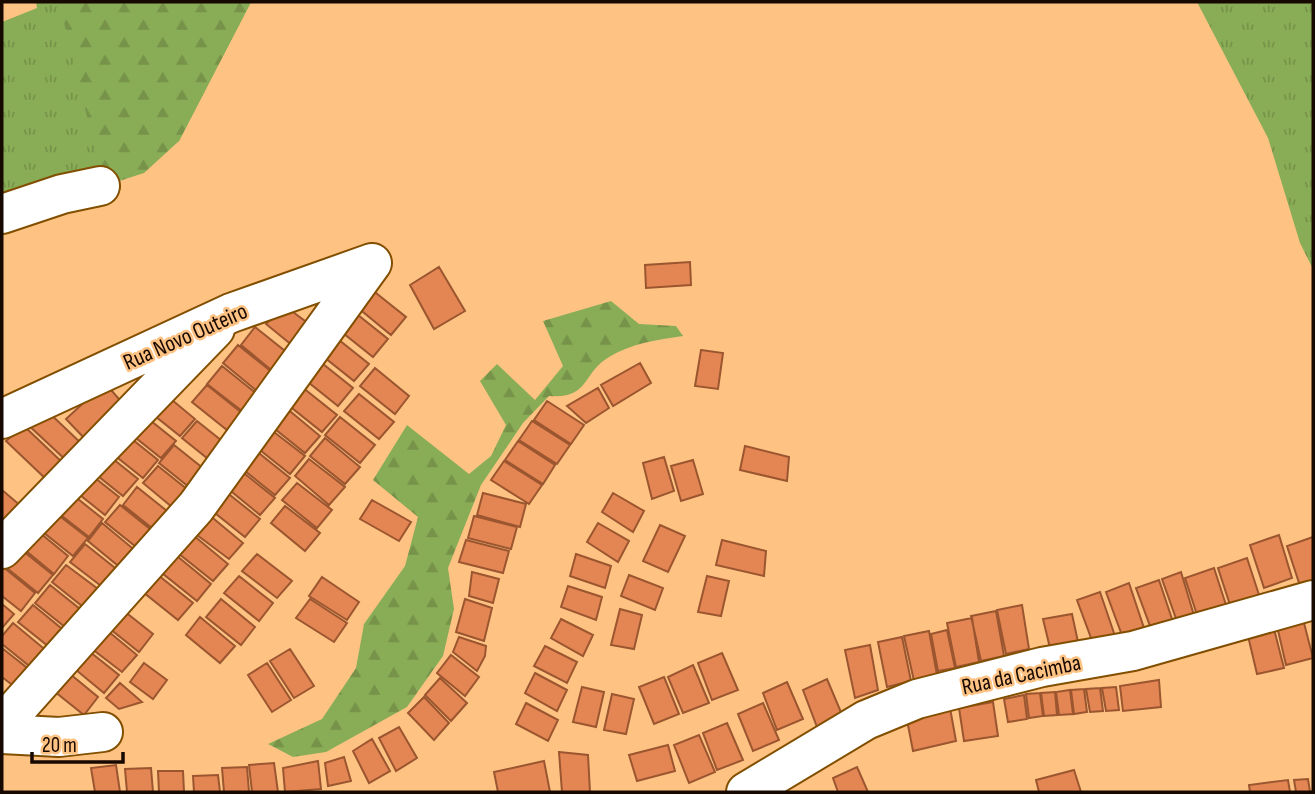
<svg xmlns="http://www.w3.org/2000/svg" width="1315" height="794" viewBox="0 0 1315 794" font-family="'Sofia Sans Condensed',sans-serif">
	<defs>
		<pattern id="grass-tufts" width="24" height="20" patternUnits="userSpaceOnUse" patternTransform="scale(1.75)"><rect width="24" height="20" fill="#89ad56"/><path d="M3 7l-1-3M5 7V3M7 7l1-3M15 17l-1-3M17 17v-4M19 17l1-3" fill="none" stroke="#769349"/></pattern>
		<pattern id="forest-firs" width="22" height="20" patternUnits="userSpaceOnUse" patternTransform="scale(1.75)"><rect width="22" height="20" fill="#89ad56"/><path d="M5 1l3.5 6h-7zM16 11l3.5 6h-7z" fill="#769349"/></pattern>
	</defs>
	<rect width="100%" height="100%" fill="#fec383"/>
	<path fill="url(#grass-tufts)" d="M36,2H251L179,141L2,232V22L37,8Z
		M1197,2H1313V269L1300,243L1268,138Z"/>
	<path fill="url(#forest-firs)" d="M59,2H251L179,141L144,173L104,186Z
		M611,301L639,324L676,326L683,336C657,340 632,343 609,357C582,373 590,399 549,396L523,423L481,485L448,568L454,609L443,656L407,707L326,752L293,757L268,744L322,719L356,668L364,624L405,566L418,517L373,480L407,425L469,474L491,456L506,425L480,381L497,364L535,400L563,366L543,321Z"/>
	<path fill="#e48653" stroke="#9b5630" stroke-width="2" d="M690,262L691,285L646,288L645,265Z
		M439,267L465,311L434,329L410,285Z
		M371,289L406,317L391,335L357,307Z
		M289,309L309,324L293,346L266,324L279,310Z
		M353,311L388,339L373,357L338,329Z
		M255,327L290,355L275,373L241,345Z
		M334,336L369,364L354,381L319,353Z
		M238,345L273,373L257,391L223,363Z
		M701,350L723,353L718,389L695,386Z
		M318,360L353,388L338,406L303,378Z
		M640,363L651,383L613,406L601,385Z
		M222,366L257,394L242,411L207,384Z
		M375,368L409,396L395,414L360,386Z
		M105,383L125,406L87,441L66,419Z
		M207,385L242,413L227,430L192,402Z
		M302,387L337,415L322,432L287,404Z
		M598,388L609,408L586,423L567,406Z
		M160,390L195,419L180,436L145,408Z
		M359,394L394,422L379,439L344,411Z
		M547,401L584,425L571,444L534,420Z
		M285,407L320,436L305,453L270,425Z
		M44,408L83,445L68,462L25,422Z
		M141,413L176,441L161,458L126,430Z
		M340,417L375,445L360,463L325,435Z
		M197,421L232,449L217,466L182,438Z
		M532,421L570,445L557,464L519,440Z
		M24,426L64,464L48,481L6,441Z
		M270,429L305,456L290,474L255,446Z
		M123,432L158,460L143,478L108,450Z
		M325,438L360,467L345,484L310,456Z
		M518,441L555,465L543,484L505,460Z
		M174,445L209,473L194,491L159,463Z
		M745,446L789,457L787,481L740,470Z
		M255,450L290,478L275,495L240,467Z
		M103,451L138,479L123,496L88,468Z
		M664,457L674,491L652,499L643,463Z
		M309,459L345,487L329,505L295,476Z
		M693,460L703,494L681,501L671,466Z
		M504,461L542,485L529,504L491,480Z
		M158,466L193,494L178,512L143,483Z
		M85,470L119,497L105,515L70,487Z
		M240,470L275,498L260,515L226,487Z
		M297,483L332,510L317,528L282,500Z
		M137,487L172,515L157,532L123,505Z
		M2,490L21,506L5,522L2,520Z
		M68,491L103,519L89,537L53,509Z
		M225,491L260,519L245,537L210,509Z
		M483,493L526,504L520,527L477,515Z
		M613,493L644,511L633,532L602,512Z
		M372,500L411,522L399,541L360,519Z
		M120,505L155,533L140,550L105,522Z
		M285,506L320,533L305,551L271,523Z
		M53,511L88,538L73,556L38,528Z
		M208,514L243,543L229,559L193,532Z
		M474,516L517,527L511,549L468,538Z
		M102,523L137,552L122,569L88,541Z
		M598,523L629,541L618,562L587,542Z
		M660,525L685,536L668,572L643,561Z
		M34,528L68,556L54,574L19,545Z
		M193,535L228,564L213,581L178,553Z
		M1279,535L1292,578L1264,588L1250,545Z
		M1313,537V585L1301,589L1287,546Z
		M466,540L509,551L503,573L459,562Z
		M722,540L766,551L764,576L716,565Z
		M85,544L120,572L105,589L70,562Z
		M18,547L53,575L38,593L3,565Z
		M257,554L292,581L277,598L242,571Z
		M576,554L611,566L605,588L570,576Z
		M177,556L211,584L197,601L162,573Z
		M1247,558L1261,601L1232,611L1218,568Z
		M66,565L102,592L87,610L52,582Z
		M2,566L35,593L21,611L2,596Z
		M1214,568L1228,611L1199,621L1185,578Z
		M472,572L499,579L493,603L469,596Z
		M1181,572L1196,622L1179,627L1162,579Z
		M158,575L193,603L178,620L143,592Z
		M629,575L663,588L655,610L621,596Z
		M239,576L273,603L259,621L224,593Z
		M707,576L729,581L721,616L698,612Z
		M322,577L359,602L347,620L309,596Z
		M1159,580L1175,628L1153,634L1136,588Z
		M1129,583L1145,631L1123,638L1106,592Z
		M50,585L85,613L70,631L35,603Z
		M568,586L602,597L596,620L561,607Z
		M1100,592L1116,639L1094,646L1077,600Z
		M221,599L255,627L241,645L206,617Z
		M310,599L347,623L334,642L296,618Z
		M465,599L492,608L484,641L456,632Z
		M2,604L14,614L2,628Z
		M33,605L67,633L53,650L18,622Z
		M1022,605L1029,649L1006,654L997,610Z
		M119,607L153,634L139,652L104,624Z
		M620,609L642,615L634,649L611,645Z
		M996,611L1004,656L981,661L971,616Z
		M1072,614L1078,642L1050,648L1043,619Z
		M200,617L235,646L220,663L186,635Z
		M972,618L979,662L956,667L947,623Z
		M561,619L593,635L583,656L551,638Z
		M1303,619L1313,658L1286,665L1277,626Z
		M13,623L48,652L33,669L2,644V636Z
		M103,627L137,655L122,672L87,645Z
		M1274,629L1284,668L1257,674L1248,636Z
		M947,630L955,668L938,671L931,634Z
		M929,631L937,675L914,681L904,636Z
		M459,637L486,646L485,656L477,671L453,652Z
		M902,637L911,681L887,687L878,642Z
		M870,645L878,690L855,698L845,650Z
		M545,646L577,662L567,683L534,666Z
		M2,648L31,671L16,688L2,677Z
		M85,648L119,675L104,693L70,665Z
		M290,649L314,686L294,698L270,661Z
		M722,653L738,690L712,700L698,663Z
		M451,655L479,677L465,696L437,673Z
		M144,663L167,680L153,699L130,682Z
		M267,663L291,700L272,712L248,675Z
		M693,665L709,703L683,713L668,677Z
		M64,669L98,697L84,715L49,687Z
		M535,673L567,690L557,711L525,693Z
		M664,677L679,714L654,724L639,687Z
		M440,678L467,703L451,721L425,695Z
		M827,679L843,717L817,727L803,690Z
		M1159,680L1161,707L1123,711L1120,686Z
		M787,682L803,719L777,730L763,693Z
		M120,683L142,702L119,709L106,698Z
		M582,687L604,692L596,727L573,722Z
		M1116,687L1119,710L1106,711L1102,688Z
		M1100,688L1103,711L1090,712L1086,689Z
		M1084,689L1087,712L1074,714L1071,690Z
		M1070,690L1073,714L1059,715L1056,692Z
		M1055,692L1057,715L1044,716L1041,693Z
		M1040,693L1043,716L1029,718L1026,694Z
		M612,694L634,699L626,734L604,730Z
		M1024,695L1027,719L1008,722L1004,699Z
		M424,697L449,723L434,740L408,713Z
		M993,702L998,736L964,741L959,708Z
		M526,703L558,720L548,741L516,724Z
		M763,703L779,740L753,751L738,714Z
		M950,708L956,741L913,751L907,720Z
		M727,723L743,760L717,770L703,733Z
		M399,727L417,758L396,771L379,738Z
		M699,735L715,772L689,783L674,745Z
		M372,739L390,771L369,783L353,751Z
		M668,745L675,771L637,781L629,755Z
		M559,752L588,755L590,792H562Z
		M344,757L351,781L328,786L325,763Z
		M318,761L321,789L285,792L283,768Z
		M544,761L550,792H498L494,772Z
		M274,763L278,792H252L249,765Z
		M116,765L120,792H95L91,768Z
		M247,767L249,792H224L222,768Z
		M857,767L868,792H838L833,778Z
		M151,768L153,792H127L125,769Z
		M1074,770L1081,792H1039L1036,780Z
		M158,771H183L184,792H159Z
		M218,775L220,792H194L193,776Z
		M1308,779L1310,792H1296L1294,780Z
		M1288,780L1290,792H1250L1249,785Z"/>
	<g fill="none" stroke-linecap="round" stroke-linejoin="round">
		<g stroke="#824f00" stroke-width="42">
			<path id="minor" d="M2,214L62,194L100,186
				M2,419L231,313L372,263
				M2,549L215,329
				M2,725L196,507L372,263
				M2,734L59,737L103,732
				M746,792L866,720L917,699L1042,667L1133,651L1313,600"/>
		</g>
		<use href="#minor" stroke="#fff" stroke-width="38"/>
	</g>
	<g text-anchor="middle" stroke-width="5" stroke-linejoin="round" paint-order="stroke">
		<g font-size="23" fill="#170800" stroke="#fec383">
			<text transform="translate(185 336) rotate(-24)" y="8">Rua Novo Outeiro</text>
			<text transform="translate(1021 674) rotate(-12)" y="8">Rua da Cacimba</text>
		</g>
	</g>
	<rect width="1315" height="794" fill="none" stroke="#170800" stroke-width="7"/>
	<path d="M32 752v10h91v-10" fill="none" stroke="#170800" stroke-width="3.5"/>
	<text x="42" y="752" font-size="21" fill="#170800" stroke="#fec383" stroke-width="5" paint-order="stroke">20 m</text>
</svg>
